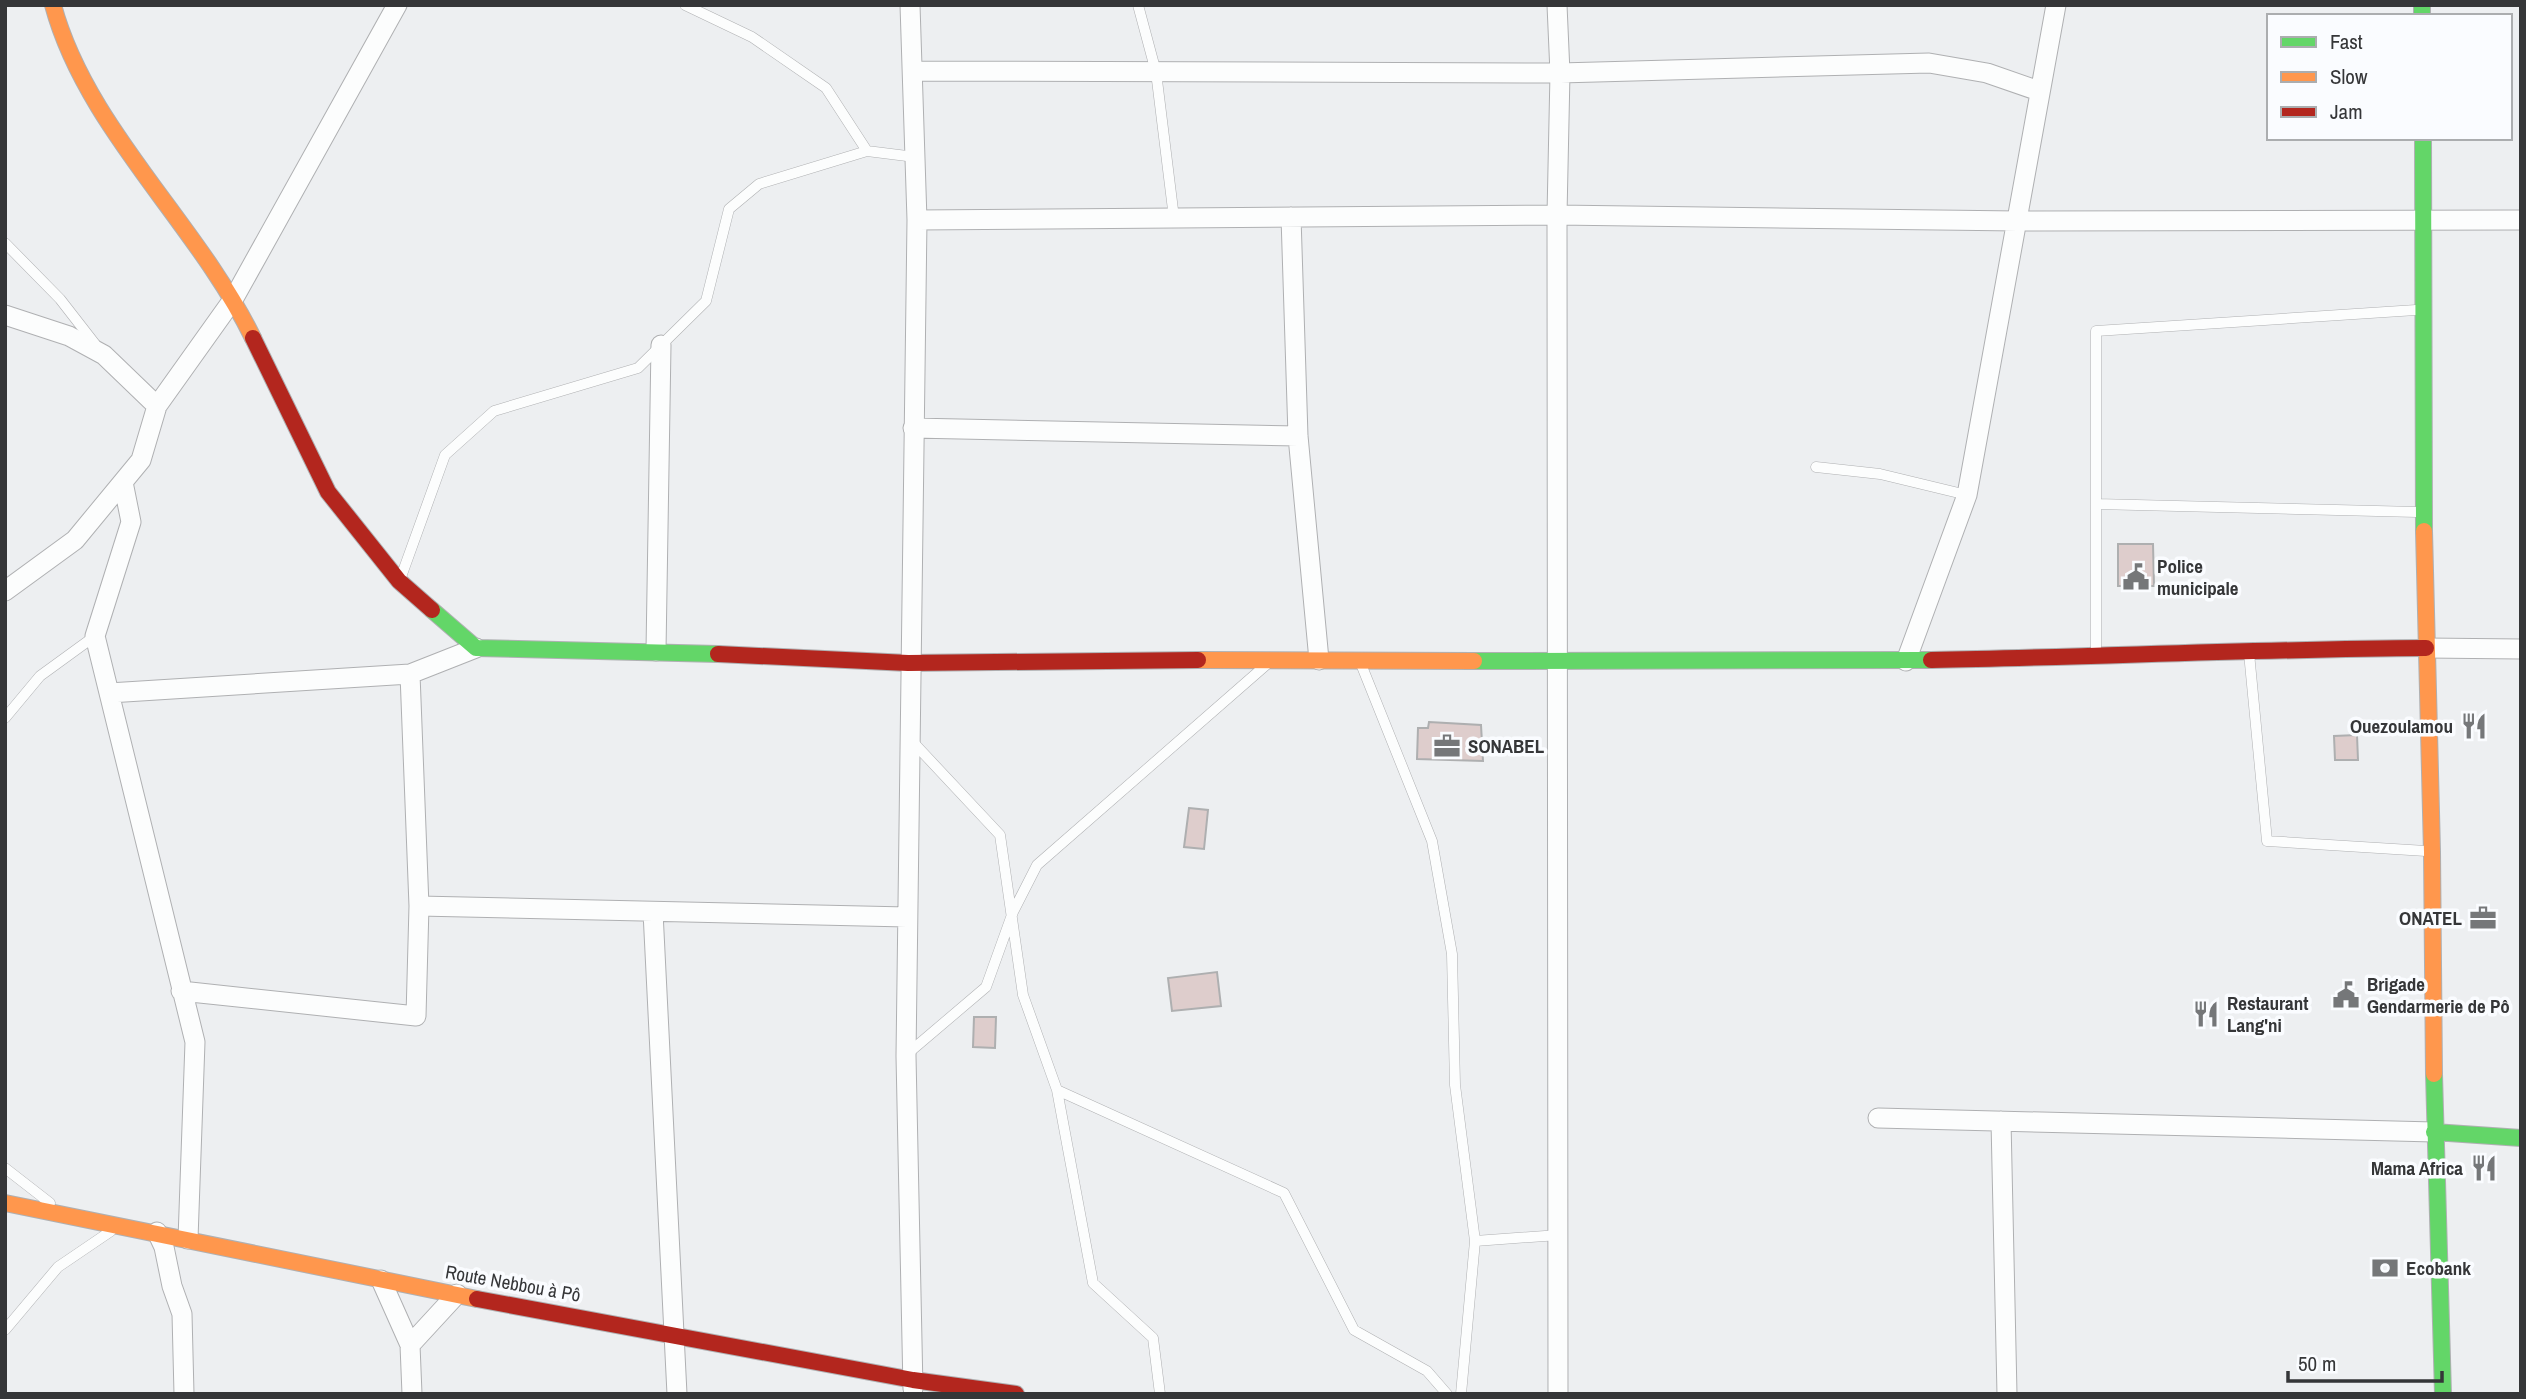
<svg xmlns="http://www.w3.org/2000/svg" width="2526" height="1399" viewBox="0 0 2526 1399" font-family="'Archivo Narrow',sans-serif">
	<rect width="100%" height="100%" fill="#edeff1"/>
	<path fill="#decdcc" stroke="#aeafb0" stroke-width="2" d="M2118,544H2153L2154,586H2118Z
		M1429,722L1481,725L1483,761L1417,759L1418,728H1428Z
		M2357,735L2358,760H2335L2334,736Z
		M1189,808L1208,810L1204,849L1184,847Z
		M1217,972L1221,1006L1172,1011L1168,978Z
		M974,1017H996L995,1048L973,1047Z"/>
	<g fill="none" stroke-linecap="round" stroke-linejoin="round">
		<g stroke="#afb0b2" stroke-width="11">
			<path id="lane" d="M685,5L752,37L826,88L867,151
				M1138,5L1156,72L1174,218
				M5,243L60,299L95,344
				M1816,467L1880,474L1967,495
				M2096,504L2417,512
				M401,577L445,455L494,411L638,368L706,301L729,209L759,184L867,151L915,157
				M2096,653V331L2416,310
				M2249,653L2267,841L2426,851
				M1361,664L1432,841L1452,954L1455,1085L1475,1241
				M5,718L40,676L95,636
				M911,740L1000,835L1023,995L1057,1090L1284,1193L1354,1330L1427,1371L1447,1394
				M906,1055L986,987L1013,912L1037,865L1266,665
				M1057,1090L1093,1283L1153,1338L1160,1394
				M5,1168L50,1203
				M5,1330L58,1267L111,1231
				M1461,1394L1475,1241L1559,1235"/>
		</g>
		<g stroke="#afb0b2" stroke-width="21">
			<path id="street" d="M910,5L917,220L906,1056L913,1389
				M1557,5L1560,73L1557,215L1558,1394
				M913,71L1560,73L1929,63L1987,73L2039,91
				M1291,217L1298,436L1319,660
				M917,220L1557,215L2018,221L2521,220
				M5,315L69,336L104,355L157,406
				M913,428L1298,436
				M123,482L131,522L95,636L195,1042L188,1239
				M5,591L75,540L141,460L157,406L234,298L397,5
				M2426,648L2521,649
				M656,651L661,345
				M1906,661L1967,495L2056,5
				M109,693L410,674L476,648
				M419,906L907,917
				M653,912L677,1394
				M181,991L416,1016L419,906L410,674
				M1878,1118L2434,1132
				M2001,1121L2007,1394
				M157,1232L164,1247L172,1286L182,1314L184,1394
				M381,1280L410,1345L412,1394
				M410,1345L457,1294"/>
		</g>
		<g stroke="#afb0b2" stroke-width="18">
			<path id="fast" d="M2422,5V16
				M2423,138L2424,531
				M432,610L476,648L718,654
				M1474,661L1931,660
				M2434,1074L2443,1394
				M2434,1132L2521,1138"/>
		</g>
		<g stroke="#afb0b2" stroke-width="18">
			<path id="slow" d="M53,5C86,128 198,224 253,338
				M2424,531L2432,852L2434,1074
				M1198,660L1474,661
				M5,1203L477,1299"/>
		</g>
		<g stroke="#afb0b2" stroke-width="18">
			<path id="jam" d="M253,338L328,492L399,581L432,610
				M718,654L908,663L1198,660
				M1931,660C2096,657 2261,649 2426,648
				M477,1299L913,1380L1016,1394"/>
		</g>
		<use href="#lane" stroke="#fcfdfd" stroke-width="10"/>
		<use href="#street" stroke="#fcfdfd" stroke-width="19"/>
		<use href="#fast" stroke="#63d668" stroke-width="16"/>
		<use href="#slow" stroke="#ff974d" stroke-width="16"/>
		<use href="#jam" stroke="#b3261e" stroke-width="16"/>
	</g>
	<defs>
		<g id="civic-bare" transform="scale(2.1)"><path d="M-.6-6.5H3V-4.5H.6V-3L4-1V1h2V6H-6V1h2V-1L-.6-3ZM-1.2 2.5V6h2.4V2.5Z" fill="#757779" stroke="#fafcff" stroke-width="2.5" paint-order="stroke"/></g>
		<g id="restaurant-bare" transform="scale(2.1)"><path d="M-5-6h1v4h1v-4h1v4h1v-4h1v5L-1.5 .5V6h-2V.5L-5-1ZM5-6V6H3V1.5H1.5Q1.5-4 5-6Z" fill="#757779" stroke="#fafcff" stroke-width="2.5" paint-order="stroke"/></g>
		<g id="office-bare" transform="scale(2.1)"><path d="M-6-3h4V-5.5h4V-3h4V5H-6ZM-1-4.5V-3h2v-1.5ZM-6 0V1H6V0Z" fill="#757779" stroke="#fafcff" stroke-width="2.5" paint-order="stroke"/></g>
		<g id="bank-bare" transform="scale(2.1)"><path d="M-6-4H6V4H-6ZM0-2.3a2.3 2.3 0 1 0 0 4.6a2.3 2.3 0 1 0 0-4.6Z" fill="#757779" stroke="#fafcff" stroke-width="2.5" paint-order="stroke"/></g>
	</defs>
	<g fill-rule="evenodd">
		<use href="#civic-bare" x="2136" y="577"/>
		<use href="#restaurant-bare" x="2474" y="726"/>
		<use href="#office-bare" x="1447" y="746"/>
		<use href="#office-bare" x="2483" y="918"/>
		<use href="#civic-bare" x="2346" y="995"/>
		<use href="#restaurant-bare" x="2206" y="1014"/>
		<use href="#restaurant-bare" x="2484" y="1168"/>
		<use href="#bank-bare" x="2385" y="1268"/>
	</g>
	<g text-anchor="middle" stroke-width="7" stroke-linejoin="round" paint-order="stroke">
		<g font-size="19" font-weight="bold" fill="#353638" stroke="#fafcff" text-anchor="start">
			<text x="2157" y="573">Police<tspan x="2157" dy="22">municipale</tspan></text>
			<text x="2453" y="733" text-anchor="end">Ouezoulamou</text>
			<text x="1468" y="753">SONABEL</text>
			<text x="2462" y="925" text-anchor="end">ONATEL</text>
			<text x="2367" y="991">Brigade<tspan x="2367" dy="22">Gendarmerie de Pô</tspan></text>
			<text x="2227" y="1010">Restaurant<tspan x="2227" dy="22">Lang'ni</tspan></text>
			<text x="2463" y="1175" text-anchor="end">Mama Africa</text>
			<text x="2406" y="1275">Ecobank</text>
		</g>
		<g font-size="19" fill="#353638" stroke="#fafcff">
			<text transform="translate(513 1283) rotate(10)" y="7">Route Nebbou à Pô</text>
		</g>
	</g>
	<rect width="2526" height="1399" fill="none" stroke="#353638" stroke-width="14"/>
	<rect x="2267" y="14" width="245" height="126" fill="#fafcff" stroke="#abadaf" stroke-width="2"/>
	<rect x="2281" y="37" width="35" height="10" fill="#63d668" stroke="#abadaf" stroke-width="2"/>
	<text x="2330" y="49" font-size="21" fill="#353638">Fast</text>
	<rect x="2281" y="72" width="35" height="10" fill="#ff974d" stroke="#abadaf" stroke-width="2"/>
	<text x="2330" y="84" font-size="21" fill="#353638">Slow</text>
	<rect x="2281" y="107" width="35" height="10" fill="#b3261e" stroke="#abadaf" stroke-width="2"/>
	<text x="2330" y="119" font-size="21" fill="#353638">Jam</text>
	<path d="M2288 1371v10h154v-10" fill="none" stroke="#353638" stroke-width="3.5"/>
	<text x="2298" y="1371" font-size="21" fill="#353638" stroke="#fafcff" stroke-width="5" paint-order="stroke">50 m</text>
</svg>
